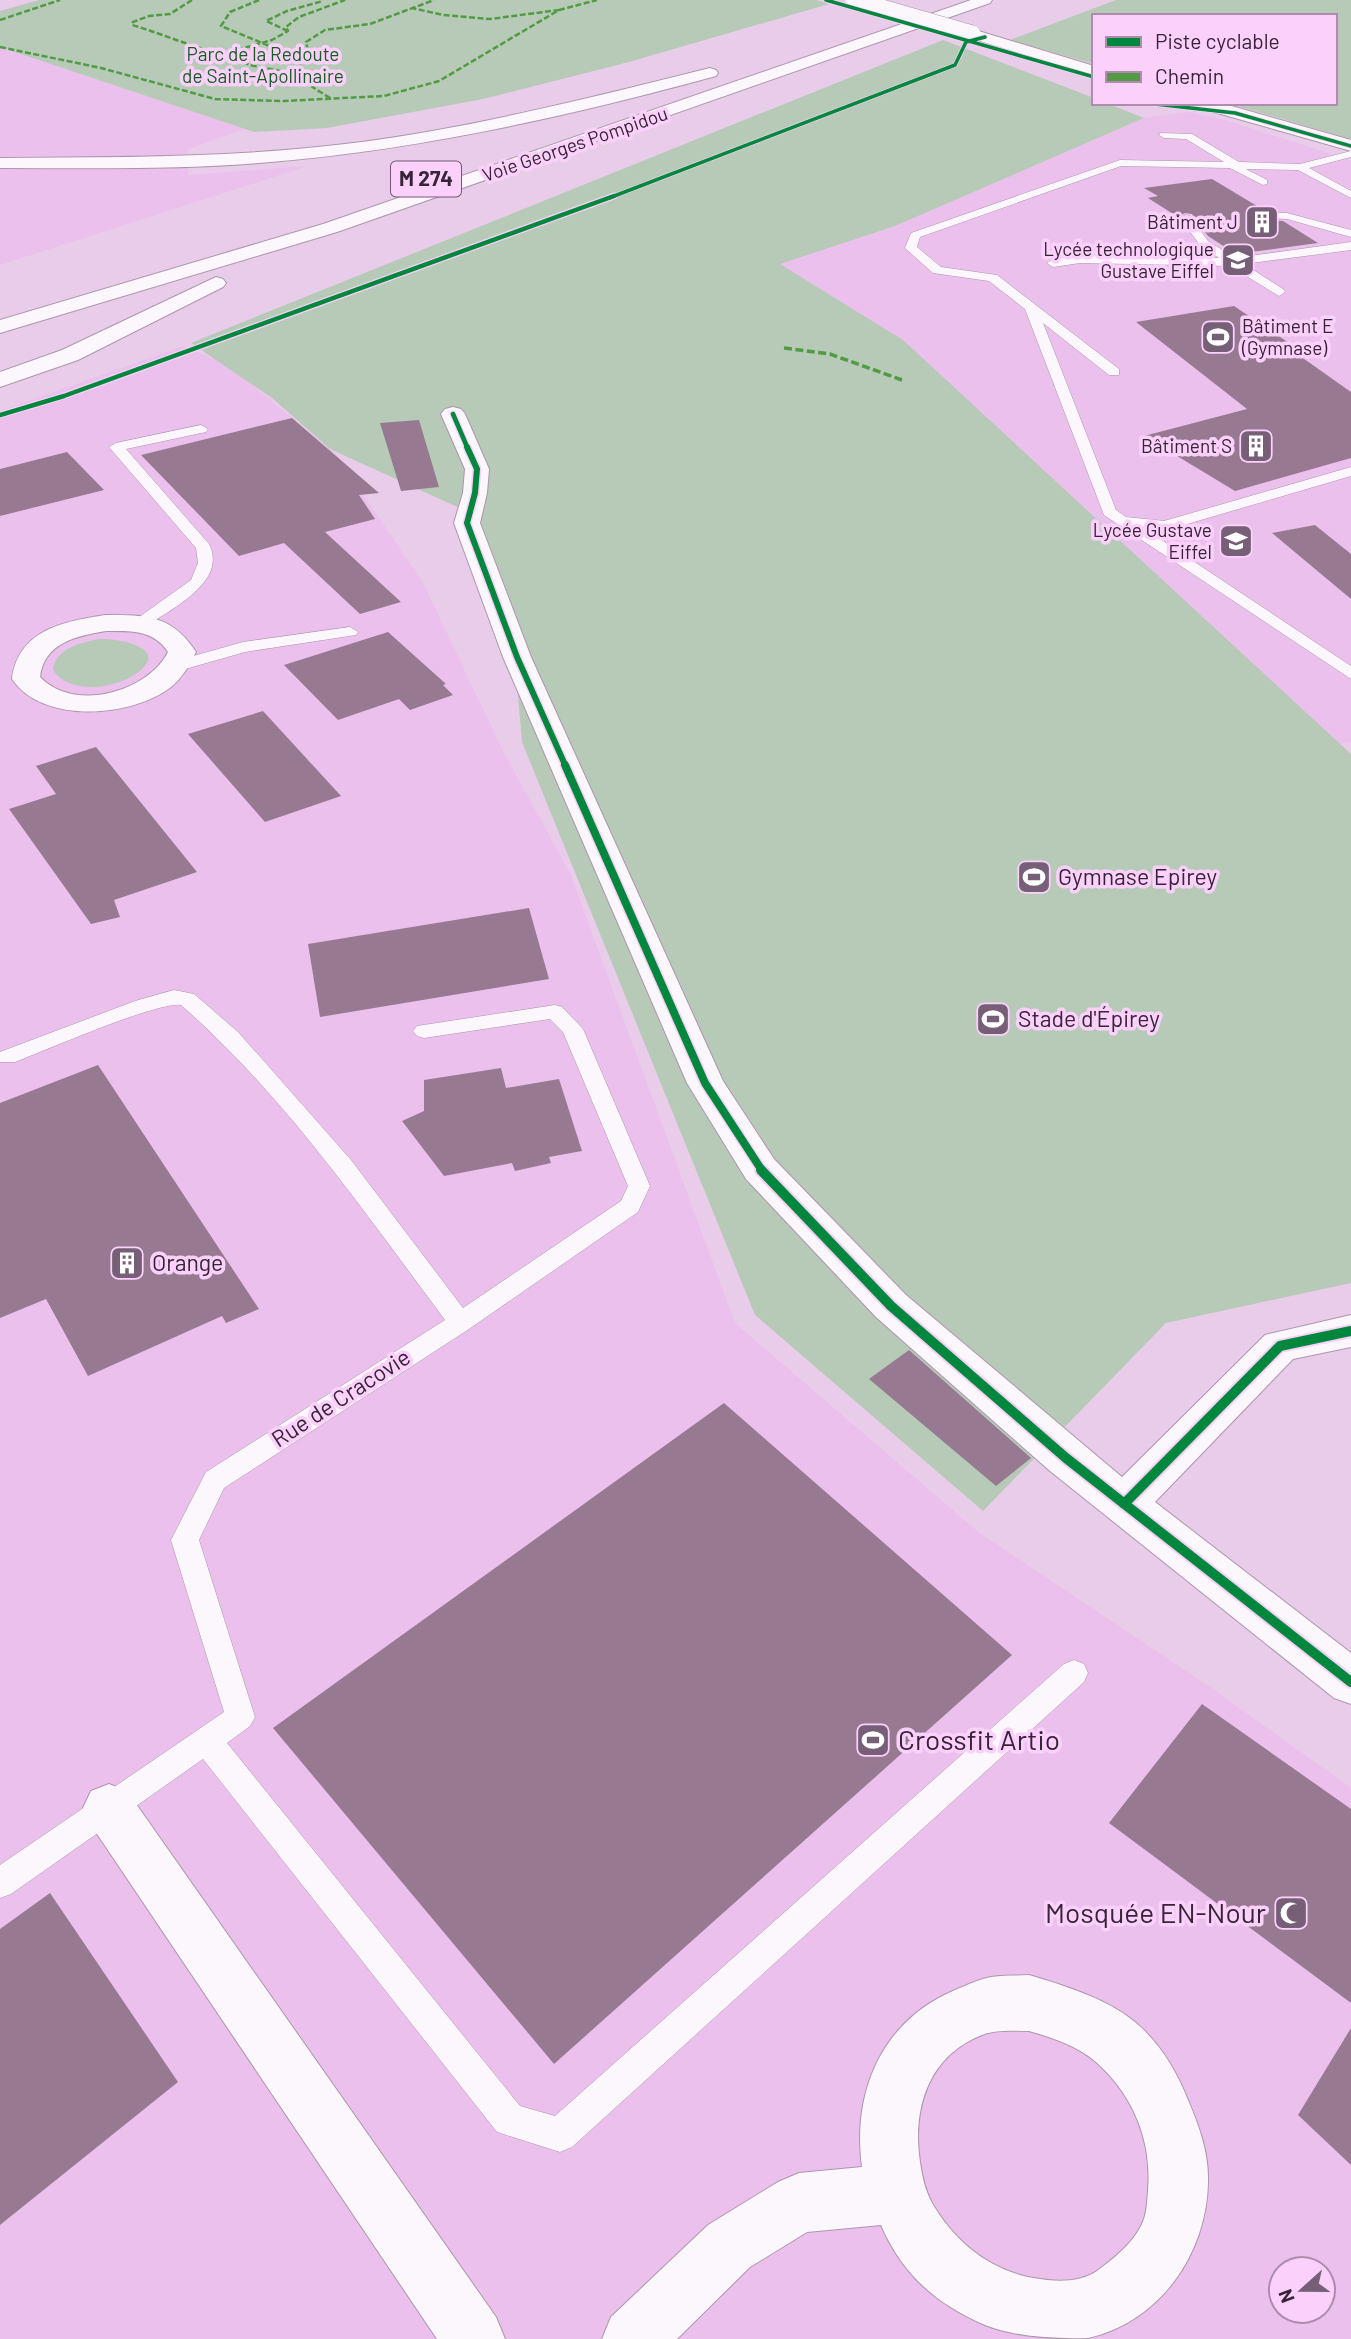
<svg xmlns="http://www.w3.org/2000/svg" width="1351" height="2339" viewBox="0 0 1351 2339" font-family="Barlow,sans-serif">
	<rect width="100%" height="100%" fill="#e8cce9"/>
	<path fill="#ecc0ed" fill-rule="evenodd" d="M0,47L245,129L188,149V175L308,166L0,265Z
		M1188,112L1225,120L1351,160V742L1340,744L779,264L895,226L1144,118Z
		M183,346L228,365L336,454L423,583L504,753L570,873L735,1323L978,1532L1210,1687L1351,1788V2339H0V411ZM1281,2269H1323V2311H1281Z"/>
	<path fill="#b6cab7" d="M39,0H816L829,4L629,62L483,99L327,128L254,132L0,47V11Z
		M1116,0H1351V139L1228,103H1335V16H1094V64L1010,40Z
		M943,40L1094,98V103H1106L1144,118L895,226L780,264L903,340L1351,754V1283L1166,1323L983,1511L755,1315L522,742L510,602L473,514L330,449L272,398L191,343Z
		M99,639C116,638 172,647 137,673C116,689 69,695 53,670C56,648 80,643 99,639Z"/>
	<path fill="#977a92" d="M1212,179L1267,212V220L1283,221L1318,243L1236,254L1208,236L1192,214L1185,213L1178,217L1148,198L1158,196L1144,188Z
		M1234,306L1307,355L1300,356L1351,392V458L1235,491L1144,436L1247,409L1136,322Z
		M292,418L379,493L359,495L375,519L325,532L401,602L360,614L284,543L239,556L141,455Z
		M419,420L439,487L401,491L380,423Z
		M67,452L104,490L0,516V469Z
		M1315,525L1351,554V599L1272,533Z
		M388,632L446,684L443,685L453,695L410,710L399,699L338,720L284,665Z
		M263,711L341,796L265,822L188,734Z
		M96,747L197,872L114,900L120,917L91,924L9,809L56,794L36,766Z
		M529,908L549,979L320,1017L308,944Z
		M98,1065L259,1309L226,1323L222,1316L88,1376L46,1299L0,1318V1103Z
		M501,1068L506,1088L559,1079L582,1151L549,1157L551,1163L515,1171L512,1163L444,1176L402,1121L424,1111V1080Z
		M909,1350L1031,1458L996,1486L869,1379Z
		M724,1403L1012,1655L554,2064L273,1728Z
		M1202,1704L1351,1809V2003L1109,1823Z
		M50,1893L178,2082L0,2225V1929Z
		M1351,2028V2165L1298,2115Z"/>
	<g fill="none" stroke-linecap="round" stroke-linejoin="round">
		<g stroke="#ac96ac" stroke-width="1">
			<path id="lane" d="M1160,133L1192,134L1239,162L1300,164L1351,151V157L1309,168L1351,191V198L1298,170L1246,169L1267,180V184L1263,185L1230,168L1121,166L920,237L917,247L941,267L997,275L1119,369V375H1109L1043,323L1116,510L1126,517L1164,521L1351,467V476L1170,529L1142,527L1351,666V679L1104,515L1025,309L989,281L933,273L905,248L911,233L1120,160L1224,162L1186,139L1164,138L1159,135Z
				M1273,213H1287L1351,230V237L1287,219L1269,218V214Z
				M1186,215L1190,216L1208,241L1235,258L1351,242V250L1244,264L1283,289L1285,292L1279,296L1230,266L1080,263L1053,267L1047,263C1066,248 1188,258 1219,258L1200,245L1180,218Z
				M201,425L208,429L206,432L126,449L209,544C228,582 172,608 147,626H135L133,623L135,620L191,580L198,563L196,548L109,447L116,443Z
				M350,627L358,632L356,635L245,652L178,671L170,666L172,662L243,642Z
				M174,990L194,994L238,1032L351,1160L463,1308L621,1201L628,1186L563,1032L550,1019L424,1038L417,1036L413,1031L417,1026L555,1005L562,1007L583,1029L650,1186L638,1212L469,1329L224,1488L199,1540L255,1717L250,1726L227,1743L520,2106L555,2116L1064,1664L1074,1660L1084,1664L1088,1673L1084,1682L572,2147L560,2152L497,2132L203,1759L11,1894L0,1898V1865L224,1712L171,1540L206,1472L445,1320C363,1210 284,1095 181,1005C158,1001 44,1051 15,1062H0V1052L135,1001Z"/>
		</g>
		<g stroke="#ac96ac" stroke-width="2">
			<path id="street" d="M453,407L461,409L465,414L489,469L487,493L480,523L531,657L723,1081L774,1159L906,1295L1122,1477L1265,1335L1351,1315V1347L1293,1359L1155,1502L1351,1653V1704L1334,1698L1050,1471L876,1317L746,1179L687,1083L503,657L454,523L463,493L465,469L441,414L445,409Z
				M106,615C147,615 172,615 196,652C189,666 183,677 171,687C131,718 42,724 12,679C18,630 64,621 106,615ZM106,631C130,631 153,629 168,652C148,692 74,713 40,677C44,643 76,636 106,631Z
				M109,1784L127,1791L496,2317L505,2339H437L91,1825L83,1808L91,1791Z
				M1029,1975C1065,1986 1106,1998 1135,2022C1160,2043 1176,2070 1188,2100C1199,2126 1209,2153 1208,2182C1207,2253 1160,2322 1088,2338C1055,2339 1015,2337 985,2325C936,2304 902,2274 881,2225L807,2232L750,2267L677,2339H602L611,2317L708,2225L778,2182L799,2173L862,2167C852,2091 882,2021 955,1990C967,1985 979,1979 991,1977C1003,1975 1016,1976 1029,1975ZM1029,2031C1053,2038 1076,2045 1096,2062C1133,2095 1152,2140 1148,2190C1147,2202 1147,2215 1141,2226C1132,2244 1113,2259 1097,2271C1081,2282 1059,2282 1040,2279C993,2273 956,2244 932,2203C925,2190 922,2176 920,2162C912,2109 928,2056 982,2035C996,2029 1014,2031 1029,2031Z"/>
		</g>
		<g stroke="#ac96ac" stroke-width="2">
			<path id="secondary" d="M972,29L1094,66V76L967,37L964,34Z
				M1194,103H1221L1351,140V151L1196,107Z"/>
		</g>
		<g stroke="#ac96ac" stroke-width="2">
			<path id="highway" d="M971,0H992L990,3L337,232L0,333V320L323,224Z
				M710,68L716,70L718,73L716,76C566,117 414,151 259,163C173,170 86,168 0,168V158C116,157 231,158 345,144C469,129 589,98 710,68Z
				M216,277L223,279L226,283L223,287L78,360L0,387V372L62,350Z"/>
		</g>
		<use href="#lane" fill="#fcf7fc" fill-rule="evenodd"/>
		<use href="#street" fill="#fcf7fc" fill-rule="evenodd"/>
		<use href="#secondary" fill="#fcf7fc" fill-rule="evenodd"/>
		<use href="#highway" fill="#fcf7fc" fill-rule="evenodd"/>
		<g stroke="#ac96ac" stroke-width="18" stroke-linecap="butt">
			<path id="secondary-bridge" d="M854,0L972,34"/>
		</g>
		<use href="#secondary-bridge" stroke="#fcf7fc" stroke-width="17"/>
		<path stroke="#529b44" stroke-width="2.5" stroke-dasharray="6 2.5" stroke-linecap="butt" d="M192,0L170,14L149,16L133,22L132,25C163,34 191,47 223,54
			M259,0L230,12L221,26L272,47L301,63
			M559,10L597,0
			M0,20L60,0
			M288,31L266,21L287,11L323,1
			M0,47L101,68L215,99L284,101L384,96L439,81L559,10L490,19L443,15L412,8
			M290,73L250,65L223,54L272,40L288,31L286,27L299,17L345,0
			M330,98L290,73L301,63L308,50L306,42L325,30L370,24L434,0"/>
		<path stroke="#529b44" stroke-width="3.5" stroke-dasharray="8 3.5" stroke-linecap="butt" d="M784,348L830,354L902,380"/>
		<g stroke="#fbd1fc" stroke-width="5">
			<path id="cycleway-far4" d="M826,0L1094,77
				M1146,103L1235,113L1351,146
				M609,198L955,65L966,42L985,37"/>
		</g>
		<g stroke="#fbd1fc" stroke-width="7">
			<path id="cycleway-far3" d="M453,414L468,449
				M0,415L64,396L614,196"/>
		</g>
		<g stroke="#fbd1fc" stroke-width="9">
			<path id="cycleway-far2" d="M467,447L477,469L475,493L467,523L517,657L566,767"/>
		</g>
		<g stroke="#fbd1fc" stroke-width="11">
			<path id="cycleway-far1" d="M565,765L705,1083L763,1172"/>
		</g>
		<g stroke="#fbd1fc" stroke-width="14">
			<path id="cycleway" d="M761,1170L891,1306L1066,1458L1351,1682
				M1124,1504L1280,1346L1351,1331"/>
		</g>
		<use href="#cycleway-far4" stroke="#00873e" stroke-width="3.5"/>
		<use href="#cycleway-far3" stroke="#00873e" stroke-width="4.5"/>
		<use href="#cycleway-far2" stroke="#00873e" stroke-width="6"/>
		<use href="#cycleway-far1" stroke="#00873e" stroke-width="8"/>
		<use href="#cycleway" stroke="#00873e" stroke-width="10"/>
	</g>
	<defs>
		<g id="building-square" transform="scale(1.75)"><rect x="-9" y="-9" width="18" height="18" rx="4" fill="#765f77" stroke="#fbd1fc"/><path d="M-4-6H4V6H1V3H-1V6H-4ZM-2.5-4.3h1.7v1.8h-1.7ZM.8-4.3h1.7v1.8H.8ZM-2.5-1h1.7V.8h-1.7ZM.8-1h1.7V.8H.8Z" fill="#fff"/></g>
		<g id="school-square" transform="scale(1.75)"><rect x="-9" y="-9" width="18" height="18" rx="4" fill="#765f77" stroke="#fbd1fc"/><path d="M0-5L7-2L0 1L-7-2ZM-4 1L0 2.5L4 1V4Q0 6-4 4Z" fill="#fff"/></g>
		<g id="stadium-square" transform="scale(1.75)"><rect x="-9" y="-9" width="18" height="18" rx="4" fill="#765f77" stroke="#fbd1fc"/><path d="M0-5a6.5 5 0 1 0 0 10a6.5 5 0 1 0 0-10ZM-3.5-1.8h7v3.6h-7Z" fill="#fff"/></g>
		<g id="mosque-square" transform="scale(1.75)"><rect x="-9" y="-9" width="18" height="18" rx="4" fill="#765f77" stroke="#fbd1fc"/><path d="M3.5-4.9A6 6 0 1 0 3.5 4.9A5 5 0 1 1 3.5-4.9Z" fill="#fff"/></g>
	</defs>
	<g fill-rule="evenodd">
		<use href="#building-square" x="1262" y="222"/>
		<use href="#school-square" x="1238" y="260"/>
		<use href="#stadium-square" x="1218" y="337"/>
		<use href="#building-square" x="1256" y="446"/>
		<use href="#school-square" x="1236" y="541"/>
		<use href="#stadium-square" x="1034" y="877"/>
		<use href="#stadium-square" x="993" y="1019"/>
		<use href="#building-square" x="127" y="1263"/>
		<use href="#stadium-square" x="873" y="1740"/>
		<use href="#mosque-square" x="1291" y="1913"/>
	</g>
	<g text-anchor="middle" stroke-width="7" stroke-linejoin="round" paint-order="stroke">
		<g font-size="19" fill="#155e1f" stroke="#fbd1fc">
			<text x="263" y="61">Parc de la Redoute<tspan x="263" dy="22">de Saint-Apollinaire</tspan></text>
		</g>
		<g font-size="19" fill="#382439" stroke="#fbd1fc">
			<text transform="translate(575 144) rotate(-19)" y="7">Voie Georges Pompidou</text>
		</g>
		<g font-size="19" fill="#382439" stroke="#fbd1fc" text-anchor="end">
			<text x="1238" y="229">Bâtiment J</text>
			<text x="1214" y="256">Lycée technologique<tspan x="1214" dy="22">Gustave Eiffel</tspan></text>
			<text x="1242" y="333" text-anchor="start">Bâtiment E<tspan x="1242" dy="22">(Gymnase)</tspan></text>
			<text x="1232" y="453">Bâtiment S</text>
			<text x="1212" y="537">Lycée Gustave<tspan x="1212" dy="22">Eiffel</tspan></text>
		</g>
		<rect fill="#fbd1fc" stroke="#725874" stroke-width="2" x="391" y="161.5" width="70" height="35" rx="5"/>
		<g font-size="21" font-weight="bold" fill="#382439">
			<text x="426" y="186">M 274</text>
		</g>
		<g font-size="23" fill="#382439" stroke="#fbd1fc" text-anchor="start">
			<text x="1058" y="885">Gymnase Epirey</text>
			<text x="1018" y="1027">Stade d'Épirey</text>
			<text x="152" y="1271">Orange</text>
		</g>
		<g font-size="23" fill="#382439" stroke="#fbd1fc">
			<text transform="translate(341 1398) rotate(-33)" y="8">Rue de Cracovie</text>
		</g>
		<g font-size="28" fill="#382439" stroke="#fbd1fc" text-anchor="start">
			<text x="898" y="1750">Crossfit Artio</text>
			<text x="1266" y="1923" text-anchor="end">Mosquée EN-Nour</text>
		</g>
	</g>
	<rect x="1092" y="14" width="245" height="91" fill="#fbd1fc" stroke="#ad8cae" stroke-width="2"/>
	<rect x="1106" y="37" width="35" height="10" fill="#00873e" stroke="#ad8cae" stroke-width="2"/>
	<text x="1155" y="49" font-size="21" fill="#382439">Piste cyclable</text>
	<rect x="1106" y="72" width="35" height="10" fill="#529b44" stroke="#ad8cae" stroke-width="2"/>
	<text x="1155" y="84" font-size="21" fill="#382439">Chemin</text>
	<g transform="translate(1302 2290) rotate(249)"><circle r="33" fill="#fbd1fc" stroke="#ad8cae" stroke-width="2"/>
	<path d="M0-5L12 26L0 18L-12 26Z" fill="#765f77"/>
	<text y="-10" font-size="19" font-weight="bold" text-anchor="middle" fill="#382439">N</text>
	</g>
</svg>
